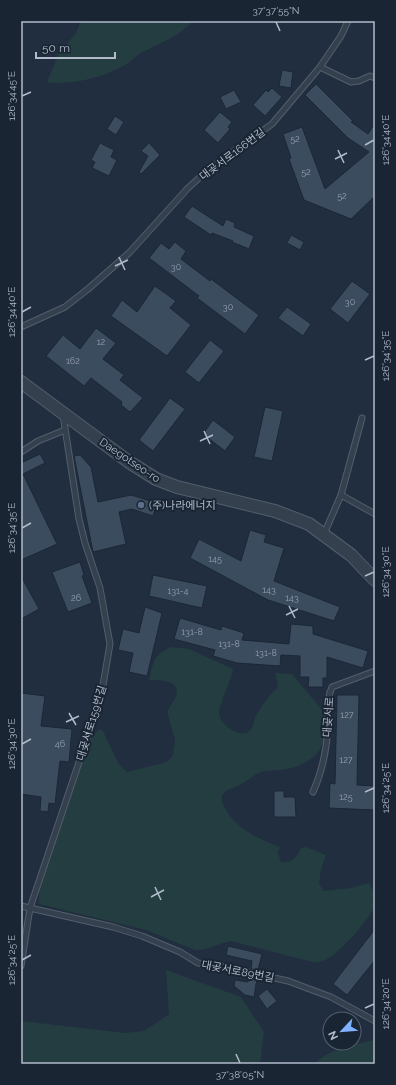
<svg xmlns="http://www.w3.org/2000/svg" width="396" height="1085" viewBox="0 0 396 1085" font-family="Raleway,'Noto Sans KR',sans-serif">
	<rect width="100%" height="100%" fill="#212e3f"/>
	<path fill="#233d40" d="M81,21H193C179,37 160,43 141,53C135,56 131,62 124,66C102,77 72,86 47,82L58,55L76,33Z
		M171,647L189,649L233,669C231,682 219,704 219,714C221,726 244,742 252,728C254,724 254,719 256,716C261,706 269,696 277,688L278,684L275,673L292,674L324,712C324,723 326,741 319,751C310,763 293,769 279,770C273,771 266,770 261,772C254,775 249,780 243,783C230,791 214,790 226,810C237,829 260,840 280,847L278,853L281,862C291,864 297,857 301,848L306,847L326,855L321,869L319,884L324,891L351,888L369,883C373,890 376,895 375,903C374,916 339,953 327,959C322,962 318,963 313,962L231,941C218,943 208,951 195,950L146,930L39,904C35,887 82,764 91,739L99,729L103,731L118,763L127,772L163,763L169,760L173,755L175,740L167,711C186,687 176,679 149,680C154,661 153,655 171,647Z
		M166,970L241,997L264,1032L260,1064H21V1021L125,1033L144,1031L169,1014Z
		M375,1040V1064H316C323,1050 360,1043 375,1040Z"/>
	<path fill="#3c4c5f" stroke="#1c2736" d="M282,70L293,72L291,88L279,86Z
		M316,84L353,121L351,122L368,134L375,123V196L351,219L304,200L289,159L291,158L283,134L302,127L325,189L369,152L348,138L305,95Z
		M272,88L282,97L265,116L253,105L266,90L268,92Z
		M234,90L241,102L226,109L220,97Z
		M220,112L232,122L228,127L230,129L218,143L204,130Z
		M115,116L124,122L116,135L107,129Z
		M100,143L114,150L111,157L117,160L109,176L92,168L95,162L91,160Z
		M149,143L160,155L141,174L139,172L148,156L141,151Z
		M192,206L223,226L226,219L235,223L234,227L254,236L249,249L232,242L233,241L212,233L211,235L184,217Z
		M291,235L304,242L300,250L287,243Z
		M175,242L186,251L181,259L210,281L211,279L259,315L245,334L197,298L199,296L149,258L161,243L169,249Z
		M352,281L370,294L348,323L330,309Z
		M155,286L176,301L170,308L191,325L167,356L111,316L122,300L137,312Z
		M287,307L311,324L303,336L278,318Z
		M96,328L116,343L103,359L124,375L120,380L143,398L130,412L121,405L122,402L91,378L84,386L46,356L63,335L80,349Z
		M210,340L224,351L199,383L185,372Z
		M170,398L185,409L153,451L139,440Z
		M265,407L283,411L272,461L254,457Z
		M213,420L235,437L225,451L203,434Z
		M40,454L45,463L23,474L57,544L21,560V463Z
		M80,455L91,467L98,502L131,495L157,503L153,516L132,509L119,512L126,544L93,552L74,456Z
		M250,530L266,535L264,542L284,548L274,581L340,607L334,621L268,600L190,558L199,539L241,561Z
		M80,562L84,575L82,576L92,603L68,612L52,572Z
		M153,575L207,586L202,608L149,596Z
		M21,576L39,609L21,619Z
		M145,607L162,613L147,676L129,672L133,653L118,650L123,629L139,633Z
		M180,618L221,630L222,626L244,633L242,640L289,644L291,624L313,626V634L368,651L363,668L327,657V678H323V687H308L309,677H300V656L281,655L280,666L237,663L213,656L215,650L174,639Z
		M21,693L45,696L41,726L72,729L69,762L60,761L55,804L49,803L48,812L40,811L41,797L21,794Z
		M337,695H359L357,785L375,786V810L329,808L330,783L335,784Z
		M274,791H284V797H295L296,817H274Z
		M375,929V960L347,995L333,984Z
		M228,946L262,954L258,970L251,969L252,961L226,955Z
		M249,977L257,978L254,997L245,995L234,986L235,980L248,982Z
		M267,989L277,1001L267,1009L258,996Z"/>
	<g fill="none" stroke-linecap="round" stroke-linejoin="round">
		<g stroke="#535e6d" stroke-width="7">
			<path id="service" d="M320,67L351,82L359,81L370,76L375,78
				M21,327L65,307L88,289L129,253L188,188L210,168L272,124L320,67L341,36L348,21
				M21,452L38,441L65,430
				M341,495L362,418
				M324,534L341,495L375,514
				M313,792C323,770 327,748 328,724C329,712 326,699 332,687L375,671
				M21,906L113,927L142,936L180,952L198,963L220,966L288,981L331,997L375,1021
				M21,966L30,908L101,697L110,644L100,588L85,543L79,519L63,415"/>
		</g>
		<g stroke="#535e6d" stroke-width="14">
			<path id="tertiary" d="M21,382L129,462L156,479L177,487L275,511L309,524L351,555L375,580"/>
		</g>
		<use href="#service" stroke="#35404f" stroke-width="5"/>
		<use href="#tertiary" stroke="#35404f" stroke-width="12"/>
	</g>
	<path fill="none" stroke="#b1bbca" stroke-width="1.5" d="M276,22L280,31M22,96L31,92M365,145L374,140M338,150L344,163M335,159L347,153M119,257L125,270M115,266L128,260M22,312L31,307M365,360L374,356M204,431L210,444M200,441L213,435M22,528L31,523M365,576L374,572M289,606L295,618M286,615L298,609M69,713L76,725M66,722L79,716M22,744L31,739M365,792L374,788M155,887L161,900M151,897L164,890M22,960L31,955M365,1008L374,1004M236,1054L240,1063"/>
	<circle fill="#5c6f8a" stroke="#1a2534" stroke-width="1.5" cx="141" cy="505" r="4"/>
	<g text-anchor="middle" stroke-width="4" stroke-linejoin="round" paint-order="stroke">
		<g font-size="9" fill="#949faf">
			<text x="295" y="142">52</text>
			<text x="306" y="175">52</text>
			<text x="342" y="199">52</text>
			<text x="176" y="270">30</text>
			<text x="350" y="305">30</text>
			<text x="228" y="310">30</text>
			<text x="101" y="345">12</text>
			<text x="73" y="364">162</text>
			<text x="215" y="562">145</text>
			<text x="269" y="593">143</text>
			<text x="178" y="594">131-4</text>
			<text x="76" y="601">26</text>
			<text x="292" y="601">143</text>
			<text x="192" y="635">131-8</text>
			<text x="229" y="647">131-8</text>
			<text x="266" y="656">131-8</text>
			<text x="347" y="718">127</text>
			<text x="60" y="747">46</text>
			<text x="346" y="763">127</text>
			<text x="346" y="800">125</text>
		</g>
		<g font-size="11" fill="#b1bbca" stroke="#1a2534">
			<text transform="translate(232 154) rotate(-37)" y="4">대곶서로166번길</text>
			<text transform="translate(130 460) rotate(34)" y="4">Daegotseo-ro</text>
			<text transform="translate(328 717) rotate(-86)" y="4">대곶서로</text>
			<text transform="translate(91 723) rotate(-73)" y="4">대곶서로159번길</text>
			<text transform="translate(238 971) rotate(11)" y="4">대곶서로89번길</text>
		</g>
		<g font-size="11" fill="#b1bbca" stroke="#1a2534" text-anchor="start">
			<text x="149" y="509">(주)나라에너지</text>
		</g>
	</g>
	<rect width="396" height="1085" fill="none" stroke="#1a2534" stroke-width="44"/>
	<g transform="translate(342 1031) rotate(244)"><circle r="19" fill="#1a2534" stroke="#566170"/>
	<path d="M0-3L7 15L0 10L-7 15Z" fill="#81b2ff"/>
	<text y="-6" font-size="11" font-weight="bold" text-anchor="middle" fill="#b1bbca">N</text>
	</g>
	<path d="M36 52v6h79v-6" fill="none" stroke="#b1bbca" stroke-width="2"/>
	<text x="42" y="52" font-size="12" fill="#b1bbca" stroke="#1a2534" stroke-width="3" paint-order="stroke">50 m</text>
	<rect x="22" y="22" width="352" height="1041" fill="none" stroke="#b1bbca" stroke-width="1.5"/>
	<g font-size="10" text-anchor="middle" fill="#b1bbca">
		<text x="276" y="14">37°37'55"N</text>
		<text transform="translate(11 96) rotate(-90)" y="4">126°34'45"E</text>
		<text transform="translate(385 140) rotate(-90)" y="4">126°34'40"E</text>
		<text transform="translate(11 312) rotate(-90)" y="4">126°34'40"E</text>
		<text transform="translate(385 356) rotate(-90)" y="4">126°34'35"E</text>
		<text transform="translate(11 528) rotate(-90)" y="4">126°34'35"E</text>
		<text transform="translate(385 572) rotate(-90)" y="4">126°34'30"E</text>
		<text transform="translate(11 744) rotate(-90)" y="4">126°34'30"E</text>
		<text transform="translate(385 788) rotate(-90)" y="4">126°34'25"E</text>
		<text transform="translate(11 960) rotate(-90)" y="4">126°34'25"E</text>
		<text transform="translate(385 1004) rotate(-90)" y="4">126°34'20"E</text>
		<text x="240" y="1078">37°38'05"N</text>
	</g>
</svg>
